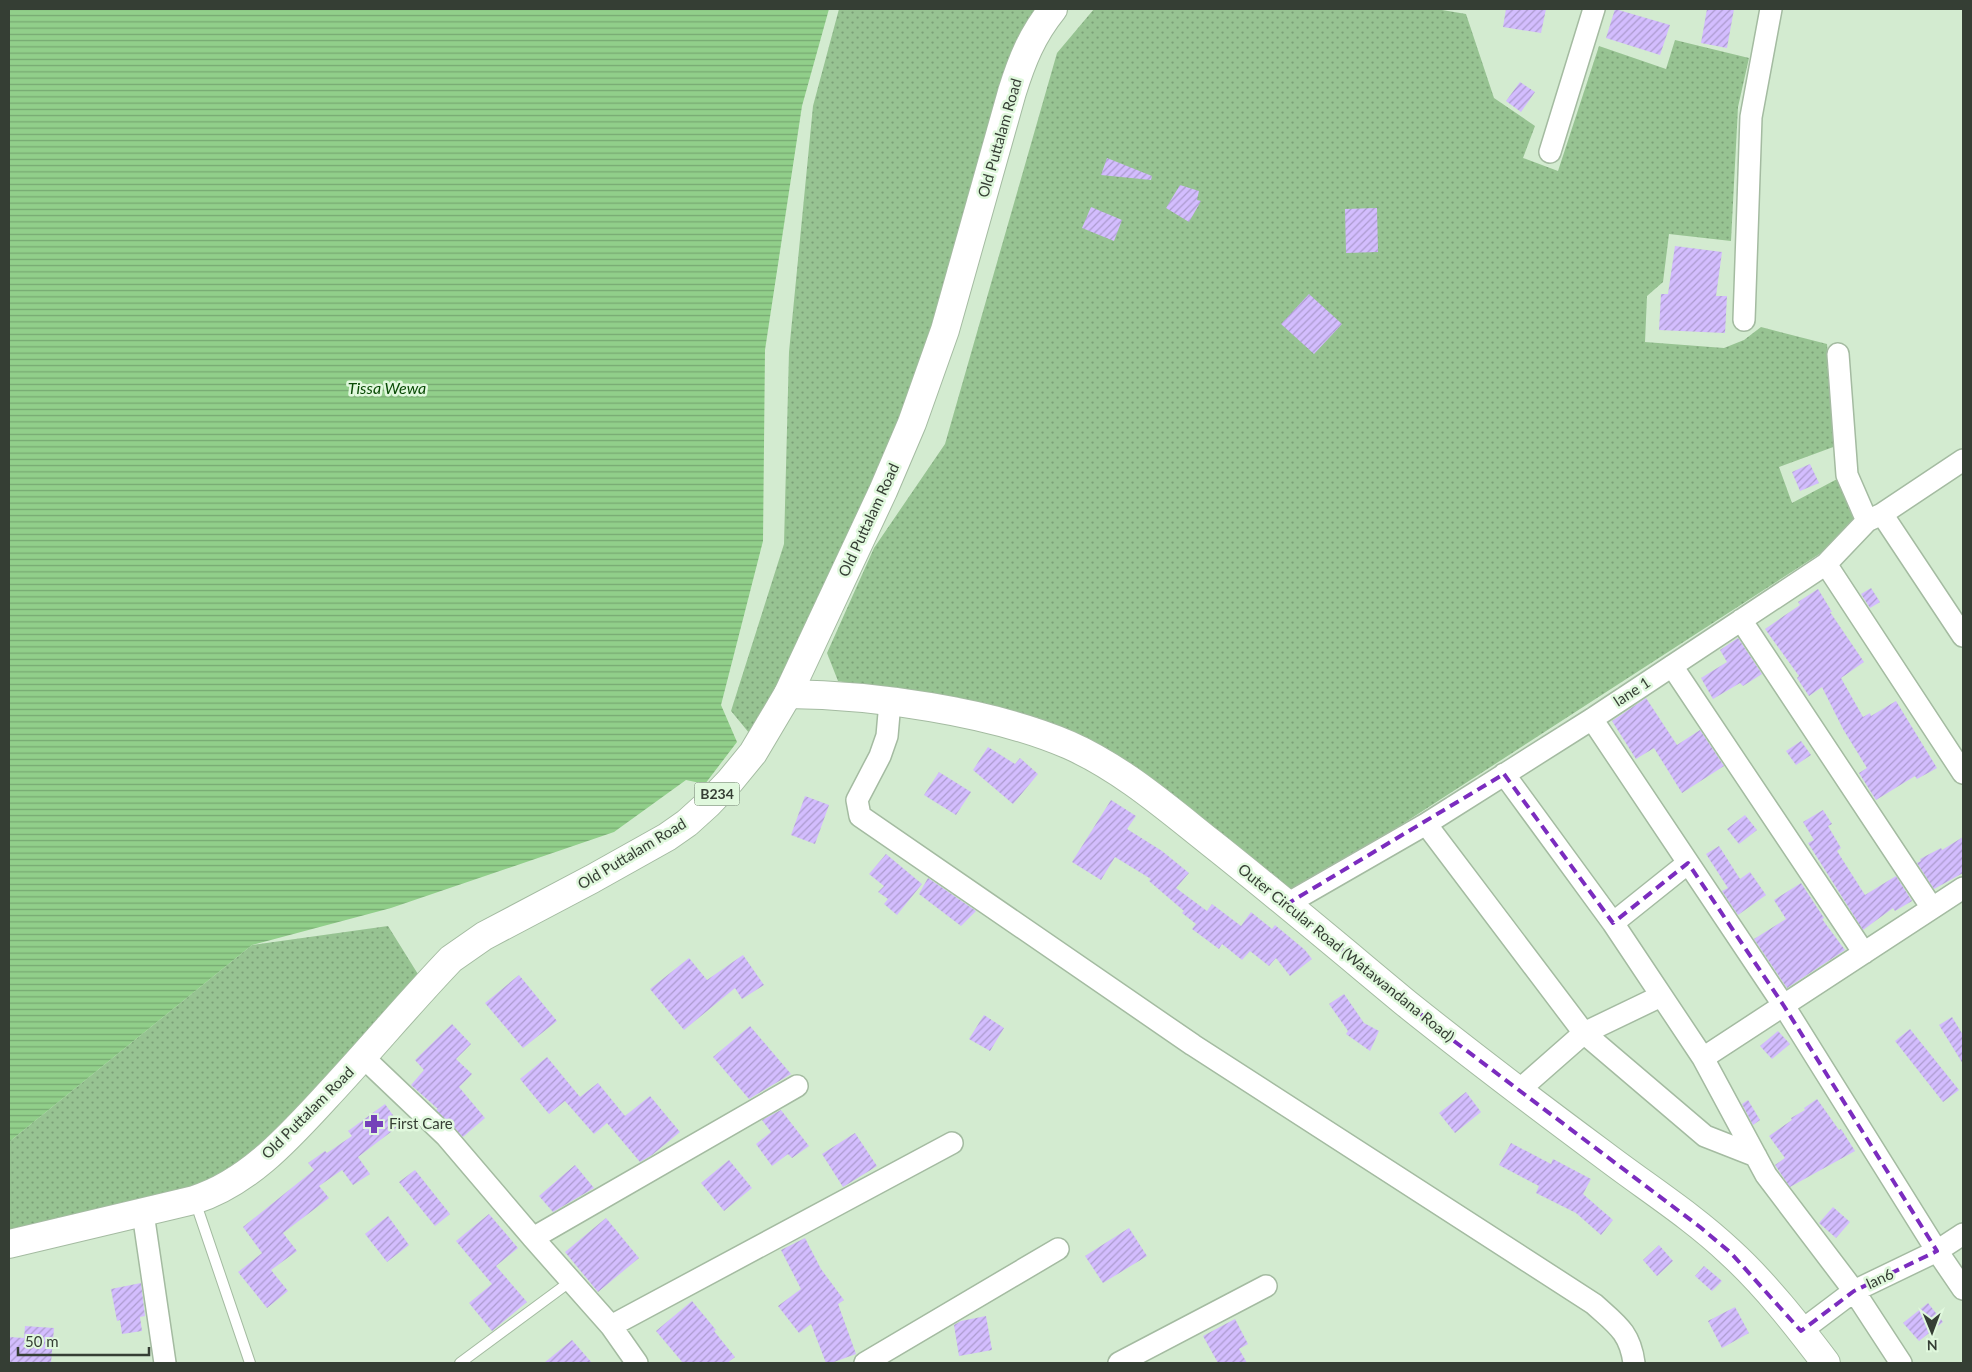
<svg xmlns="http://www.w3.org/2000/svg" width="1972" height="1372" viewBox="0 0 1972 1372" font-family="Lato,sans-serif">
	<defs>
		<pattern id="grass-dots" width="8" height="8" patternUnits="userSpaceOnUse" patternTransform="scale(1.25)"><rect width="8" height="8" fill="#97c392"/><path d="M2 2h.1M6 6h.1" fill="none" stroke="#7ca078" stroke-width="1.8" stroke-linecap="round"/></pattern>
		<pattern id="water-rules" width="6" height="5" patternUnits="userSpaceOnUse" patternTransform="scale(1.25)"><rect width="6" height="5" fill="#91cf8a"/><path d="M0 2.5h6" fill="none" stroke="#77a972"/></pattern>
		<pattern id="building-hatch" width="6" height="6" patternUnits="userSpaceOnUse" patternTransform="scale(1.25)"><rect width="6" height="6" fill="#d3bdfe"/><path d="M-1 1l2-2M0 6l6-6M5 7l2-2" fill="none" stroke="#ac9bce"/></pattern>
	</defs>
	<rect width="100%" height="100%" fill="#d3ebd0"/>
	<path fill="url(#grass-dots)" d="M839,9H1038L931,349L867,498L778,685L750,734L731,711L784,544L789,352L813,106Z
		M1094,9H1436L1466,14L1494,98L1535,126L1523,158L1558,171L1599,46L1666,69L1675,40L1749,58L1738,107L1731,241L1669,234L1663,282L1647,296L1645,342L1724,348L1744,340L1761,327L1827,344L1836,446L1779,467L1792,503L1839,478L1861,527L1296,893L1158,784L1095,743L1023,714L965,701L838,681L827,653L874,548L945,444L1057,53Z
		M388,926L421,979L264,1147L208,1188L9,1235V1142L252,945Z"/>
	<path fill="url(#water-rules)" d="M9,9H829L802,106L765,350L763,541L721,705L737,742L705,784L686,780L614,832L391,908L252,945L9,1142Z"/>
	<path fill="url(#building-hatch)" d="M1506,9H1546L1541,33L1503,27Z
		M1615,9L1670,25L1660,55L1606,38Z
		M1707,9H1734L1727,48L1701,43Z
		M1520,82L1535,92L1521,112L1506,101Z
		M1107,158L1152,176L1151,180L1101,175Z
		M1180,185L1199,191L1197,200L1201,201L1189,222L1166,208Z
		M1091,207L1122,220L1114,241L1082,228Z
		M1377,208L1378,252L1346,253L1345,209Z
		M1675,246L1722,252L1716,296H1727L1725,333L1659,330L1661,294H1668Z
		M1309,294L1342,324L1314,354L1281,324Z
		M1810,464L1819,483L1800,491L1792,472Z
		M1871,588L1880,602L1870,608L1861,594Z
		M1818,589L1832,612H1830L1864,662L1841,678L1863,717L1870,713L1871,716L1896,701L1937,768L1917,779L1915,776L1876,800L1859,773L1867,768L1843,729L1822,687L1809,696L1797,678L1799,676L1765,629L1800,605L1798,602Z
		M1738,638L1762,674L1743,686L1740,683L1713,699L1701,678L1727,662L1720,650Z
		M1646,698L1677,745L1700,730L1724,766L1682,793L1654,748L1636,759L1612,721Z
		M1801,741L1811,755L1796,765L1786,751Z
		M988,747L1015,764L1020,758L1038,774L1013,804L973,770Z
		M939,772L971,792L956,815L924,795Z
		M805,796L829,805L815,844L791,835Z
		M1111,800L1136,816L1127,829L1162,851L1189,873L1176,888L1207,911L1212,904L1241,926L1251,912L1272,929L1275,925L1305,950L1312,959L1290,976L1276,958L1269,966L1250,951L1242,960L1222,944L1219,949L1192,929L1196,924L1182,913L1184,911L1149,881L1151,879L1115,857L1101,880L1072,862Z
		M1823,810L1832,824L1828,826L1841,848L1837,851L1865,895L1896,876L1912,901L1895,911L1893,908L1863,930L1808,843L1814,840L1803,822Z
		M1745,815L1757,830L1739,844L1727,829Z
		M1963,837V873L1934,889L1917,863L1921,861L1920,859L1941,848L1942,850Z
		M1719,846L1740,879L1750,872L1766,895L1738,915L1722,891L1728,888L1706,854Z
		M886,854L922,884L897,915L884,904L888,899L878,892L884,886L869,874Z
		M928,878L976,911L961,926L919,894Z
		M1801,883L1824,918L1822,919L1845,950L1787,988L1754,939L1786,919L1774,900Z
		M743,955L764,985L742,999L735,988L684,1030L650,989L689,958L707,980Z
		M519,975L557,1021L523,1048L485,1003Z
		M1344,994L1364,1023L1379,1031L1370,1051L1346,1034L1348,1031L1329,1004Z
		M984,1015L1004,1028L990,1051L969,1039Z
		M1952,1017L1963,1035V1064L1939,1025Z
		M452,1024L471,1044L456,1059L472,1074L459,1087L485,1118L463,1137L436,1110L438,1109L411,1085L424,1070L415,1060Z
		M750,1026L791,1074L749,1099L713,1057Z
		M1910,1029L1959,1090L1943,1102L1895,1041Z
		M1778,1031L1790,1044L1772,1059L1760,1046Z
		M547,1057L580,1097L598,1083L625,1116L650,1096L680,1132L652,1155L640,1162L607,1123L594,1134L565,1101L549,1114L520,1079Z
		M1466,1092L1481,1112L1455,1133L1439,1113Z
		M1817,1099L1839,1130L1841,1129L1855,1151L1790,1187L1775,1165L1785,1158L1769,1136L1792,1120L1791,1118L1805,1110L1804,1108Z
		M1748,1100L1760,1120L1753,1125L1742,1104Z
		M385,1104L400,1125L358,1157L370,1174L353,1185L342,1170L319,1186L329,1198L283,1233L297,1251L271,1270L288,1291L267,1308L238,1272L262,1253L243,1227L314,1170L308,1163L325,1151L327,1153L352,1136L348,1131Z
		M781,1110L809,1146L792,1158L788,1154L772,1166L756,1144L771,1132L762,1120Z
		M855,1133L877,1166L843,1187L822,1154Z
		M1511,1143L1551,1164L1553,1159L1591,1179L1583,1194L1613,1220L1601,1235L1576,1213L1536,1193L1539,1186L1499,1165Z
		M729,1160L752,1188L724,1211L701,1183Z
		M575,1165L594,1188L553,1212L539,1196Z
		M415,1170L450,1214L435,1226L399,1182Z
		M1833,1207L1850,1222L1836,1238L1819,1223Z
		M489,1214L518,1248L496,1266L527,1302L492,1331L469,1303L492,1284L456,1241Z
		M388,1216L409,1245L387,1262L365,1234Z
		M606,1218L639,1258L598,1292L565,1252Z
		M1129,1228L1147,1256L1103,1283L1085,1256Z
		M805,1238L821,1269L844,1300L838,1304L856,1354L831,1363H826L811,1324L799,1333L778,1306L801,1289L781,1250Z
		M1659,1245L1673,1261L1657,1276L1643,1260Z
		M1704,1266L1722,1281L1712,1291L1695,1276Z
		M141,1283L145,1316L140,1317L142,1331L122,1334L120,1320L117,1321L111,1289Z
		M692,1301L716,1330L714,1331L735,1357L727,1363H683L656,1331Z
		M1928,1303L1943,1322L1919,1341L1903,1323Z
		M1735,1307L1749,1333L1722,1348L1708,1321Z
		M986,1316L992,1350L959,1356L954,1325L961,1321Z
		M1235,1319L1248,1344L1239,1349L1247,1363H1218L1203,1336Z
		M25,1326L54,1328L51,1363H9V1337L24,1338Z
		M572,1340L592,1363H544Z"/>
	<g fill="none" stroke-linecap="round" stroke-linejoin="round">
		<g stroke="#a4bba1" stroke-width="12">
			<path id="service" d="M195,1201L250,1363
				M460,1363L571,1281"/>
		</g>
		<g stroke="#a4bba1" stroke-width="24">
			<path id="minor" d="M1550,152L1594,9
				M1744,320L1751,117L1771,9
				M1838,354L1847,475L1867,521
				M1882,514L1963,636
				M1826,564L1963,773
				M1741,620L1932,908
				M1672,666L1864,953
				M890,702L887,736L880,756L857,800L860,816L1193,1045L1594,1304C1616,1324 1630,1332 1634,1363
				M1592,719L1784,1006L1937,1251L1963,1289
				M1504,774L1613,923L1703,1058L1766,1175L1854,1291L1901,1363
				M1426,824L1584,1033L1705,1136L1756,1156
				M1287,904L1426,824L1592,719L1826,564L1867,521L1882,514L1963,460
				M1613,923L1688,863
				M363,1057L446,1136L533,1238L611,1326L637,1363
				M1703,1058L1963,888
				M1518,1091L1584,1033L1661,996
				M143,1213L165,1363
				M533,1238L797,1086
				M611,1326L952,1143
				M1801,1331L1854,1291L1937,1251L1963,1234
				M865,1363L1058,1249
				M1119,1363L1266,1286"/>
		</g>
		<g stroke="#a4bba1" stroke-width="30">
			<path id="secondary" d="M788,694C873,695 990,711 1069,745C1121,768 1166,807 1210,842C1277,895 1342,950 1407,1004C1472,1056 1538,1106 1604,1155C1646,1187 1692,1216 1730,1252C1766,1285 1797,1325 1826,1363"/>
		</g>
		<g stroke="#a4bba1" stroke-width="30">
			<path id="primary" d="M9,1244L194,1200C248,1183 288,1138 325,1098C368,1052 408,1004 451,959L484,936L592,879L667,837L687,823L708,804L730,781L753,753L788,694L883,491L912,423L945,330L1012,92C1022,60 1032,35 1053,9"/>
		</g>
		<use href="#service" stroke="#fff" stroke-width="10"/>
		<use href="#minor" stroke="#fff" stroke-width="21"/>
		<use href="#secondary" stroke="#fff" stroke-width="28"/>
		<use href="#primary" stroke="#fff" stroke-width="28"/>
	</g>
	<path fill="none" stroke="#7b2cbf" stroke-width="4" stroke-dasharray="10 6" stroke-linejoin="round" d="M1504,774L1613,923L1688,863L1784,1006L1937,1251L1854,1291L1801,1331L1731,1253L1700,1227L1446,1035L1287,904Z"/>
	<defs>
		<g id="pharmacy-bare" transform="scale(1.5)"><path d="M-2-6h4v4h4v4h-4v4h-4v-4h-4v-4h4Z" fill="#7541b9" stroke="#e0f8dd" stroke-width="2.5" paint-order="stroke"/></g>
	</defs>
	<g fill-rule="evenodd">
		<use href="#pharmacy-bare" x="374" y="1124"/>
	</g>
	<g text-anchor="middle" stroke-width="5" stroke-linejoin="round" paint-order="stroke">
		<rect fill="#e0f8dd" stroke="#687667" stroke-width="1" x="694.5" y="782.5" width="45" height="23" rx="4"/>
		<g font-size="14" font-weight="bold" fill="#353e34">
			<text x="717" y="799">B234</text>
		</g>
		<g font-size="15" fill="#353e34" stroke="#e0f8dd">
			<text transform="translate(1000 138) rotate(-74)" y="5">Old Puttalam Road</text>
			<text transform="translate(869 520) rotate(-65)" y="5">Old Puttalam Road</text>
			<text transform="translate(1632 692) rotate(-33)" y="5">lane 1</text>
			<text transform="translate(632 854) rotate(-31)" y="5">Old Puttalam Road</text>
			<text transform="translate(1346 953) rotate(39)" y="5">Outer Circular Road (Watawandana Road)</text>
			<text transform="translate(308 1113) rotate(-45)" y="5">Old Puttalam Road</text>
			<text transform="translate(1880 1279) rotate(-25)" y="5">lan6</text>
		</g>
		<g font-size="15" fill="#353e34" stroke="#e0f8dd" text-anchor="start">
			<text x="389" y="1129">First Care</text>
		</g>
		<g font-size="16" font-style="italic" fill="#0a4b06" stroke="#e0f8dd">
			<text x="387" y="394">Tissa Wewa</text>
		</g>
	</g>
	<rect width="1972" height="1372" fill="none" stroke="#353e34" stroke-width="20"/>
	<g transform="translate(1932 1332) rotate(179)" stroke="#e0f8dd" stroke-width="4" paint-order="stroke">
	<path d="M0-4L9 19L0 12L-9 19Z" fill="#353e34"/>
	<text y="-8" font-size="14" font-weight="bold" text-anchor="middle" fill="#353e34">N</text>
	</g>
	<path d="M18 1347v8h131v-8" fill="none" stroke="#353e34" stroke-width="2.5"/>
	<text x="25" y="1347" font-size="15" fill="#353e34" stroke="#e0f8dd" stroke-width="4" paint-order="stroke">50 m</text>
</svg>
